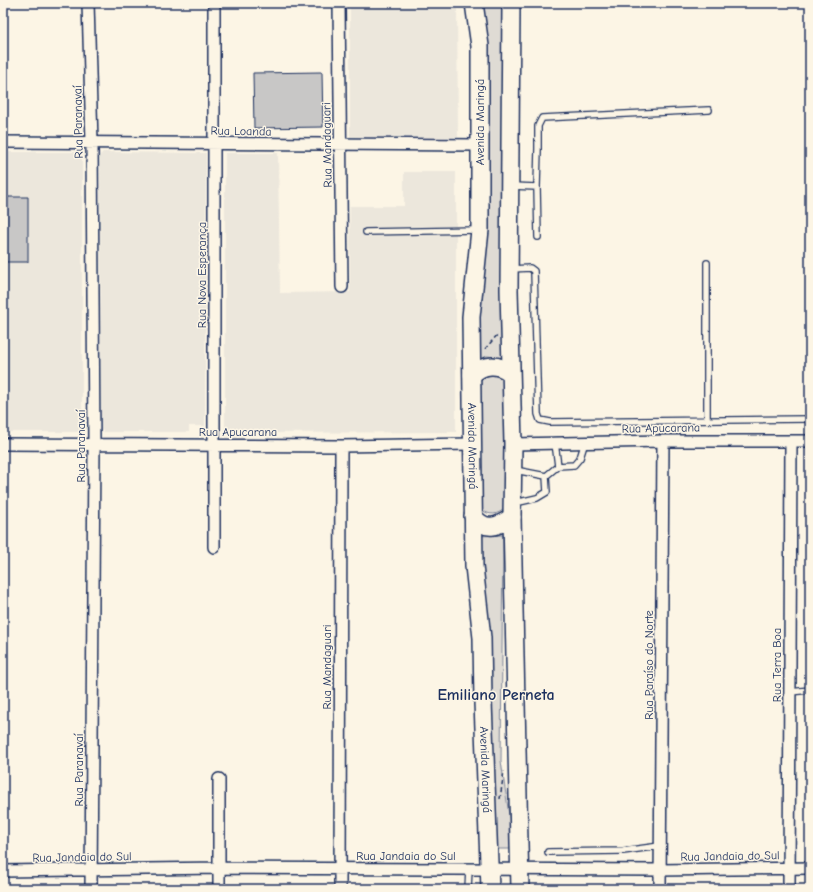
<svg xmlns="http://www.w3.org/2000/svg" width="813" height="892" viewBox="0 0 813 892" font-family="'Comic Neue',sans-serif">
	<rect width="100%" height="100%" fill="#fcf5e5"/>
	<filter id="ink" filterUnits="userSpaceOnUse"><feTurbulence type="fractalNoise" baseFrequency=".025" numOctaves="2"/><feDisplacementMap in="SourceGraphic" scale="8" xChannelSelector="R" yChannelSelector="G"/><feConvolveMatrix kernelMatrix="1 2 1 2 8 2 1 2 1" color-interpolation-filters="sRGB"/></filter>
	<g filter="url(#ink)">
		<path fill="#ece7dc" d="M350,3H457L458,137H350Z
			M3,152H82V432H3Z
			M103,152L206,153L205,426H189V432H104L101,430L100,155Z
			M225,153H278L280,293L350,292V206H404V172H456V432L229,433L225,429Z
			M3,885H81V889H3Z
			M206,885V889H100V886Z"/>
		<path fill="#dfdbd4" stroke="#7d8599" d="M481,3H502V358L487,356L478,360Z
			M492,375L499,377L505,380V508C498,515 490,516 482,510L478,382L486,376Z
			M503,535L501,761L514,849H495L478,536Z"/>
		<path fill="#c8c7c6" stroke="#1b2f5e" d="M322,72L323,127L254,128L253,73Z
			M3,197H28V262H3Z"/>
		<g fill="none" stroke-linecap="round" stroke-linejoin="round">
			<g stroke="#1b2f5e" stroke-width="8">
				<path id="service" d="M511,186L537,187L538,149V126L542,118L709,110
					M537,187L538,237
					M366,232L478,230
					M707,263V420
					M511,269L530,268L534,271L538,414L540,420L550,422L810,419
					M558,466L574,465L580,458L585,442
					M546,476L558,466L555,443
					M515,503L537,498L547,492L546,476L515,470
					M790,692L810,690
					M548,852L623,851L660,846
					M468,889L469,869"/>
			</g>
			<g stroke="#1b2f5e" stroke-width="14">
				<path id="minor" d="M88,3L92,142L94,445L91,889
					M214,3V547
					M339,3L342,287
					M3,142C162,142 321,145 479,145
					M3,444L341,446L472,444
					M513,444L663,441H810
					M219,779V889
					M3,871L219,868L660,870L810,868
					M340,889L341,446
					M660,889L663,441
					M789,889L791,441"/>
			</g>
			<g stroke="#1b2f5e" stroke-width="20">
				<g id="primary">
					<path id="s1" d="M474,3L480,46V230L471,317L474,566L482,638L483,702L490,889"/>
					<path d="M511,3L509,290L513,444L512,517L520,889"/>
					<path d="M472,375C483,364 498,363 510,373"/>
					<path d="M473,516C486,532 497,527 512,517"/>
				</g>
			</g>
			<path stroke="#1b2f5e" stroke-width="1.5" stroke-dasharray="4 3" stroke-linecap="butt" d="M485,349L498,334
				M500,799L504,771"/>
			<use href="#service" stroke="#fcf5e5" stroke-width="5.5"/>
			<use href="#minor" stroke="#fcf5e5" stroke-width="11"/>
			<use href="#primary" stroke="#fcf5e5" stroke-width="17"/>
		</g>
	</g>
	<g text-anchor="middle" stroke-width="3" stroke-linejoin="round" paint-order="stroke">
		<g font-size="12" fill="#1b2f5e" stroke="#fcf5e5">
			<text transform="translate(78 122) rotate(-91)" y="4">Rua Paranavaí</text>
			<text transform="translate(480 122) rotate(-90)" y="4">Avenida Maringá</text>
			<text transform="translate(241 131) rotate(1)" y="4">Rua Loanda</text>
			<text transform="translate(327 145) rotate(-91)" y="4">Rua Mandaguari</text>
			<text transform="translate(202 275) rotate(-90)" y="4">Rua Nova Esperança</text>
			<text transform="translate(661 428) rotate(-1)" y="4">Rua Apucarana</text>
			<text x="238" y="436">Rua Apucarana</text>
			<text transform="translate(81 446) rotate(-90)" y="4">Rua Paranavaí</text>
			<text dy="4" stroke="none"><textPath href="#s1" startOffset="444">Avenida Maringá</textPath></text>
			<text transform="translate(649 665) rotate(-90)" y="4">Rua Paraíso do Norte</text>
			<text transform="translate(777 665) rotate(-90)" y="4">Rua Terra Boa</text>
			<text transform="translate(327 667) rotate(-90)" y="4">Rua Mandaguari</text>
			<text dy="4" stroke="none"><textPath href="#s1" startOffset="768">Avenida Maringá</textPath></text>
			<text transform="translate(79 770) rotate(-90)" y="4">Rua Paranavaí</text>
			<text x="406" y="860">Rua Jandaia do Sul</text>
			<text transform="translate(730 856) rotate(-1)" y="4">Rua Jandaia do Sul</text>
			<text transform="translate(82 857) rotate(-1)" y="4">Rua Jandaia do Sul</text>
		</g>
		<g font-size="16" font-weight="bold" fill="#1b2f5e" stroke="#fcf5e5">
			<text x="496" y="700">Emiliano Perneta</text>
		</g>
	</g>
	<rect width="813" height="892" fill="none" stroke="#fcf5e5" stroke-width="16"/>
	<rect x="8" y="8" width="797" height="876" fill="none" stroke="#1b2f5e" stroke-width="1.5" filter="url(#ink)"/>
</svg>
